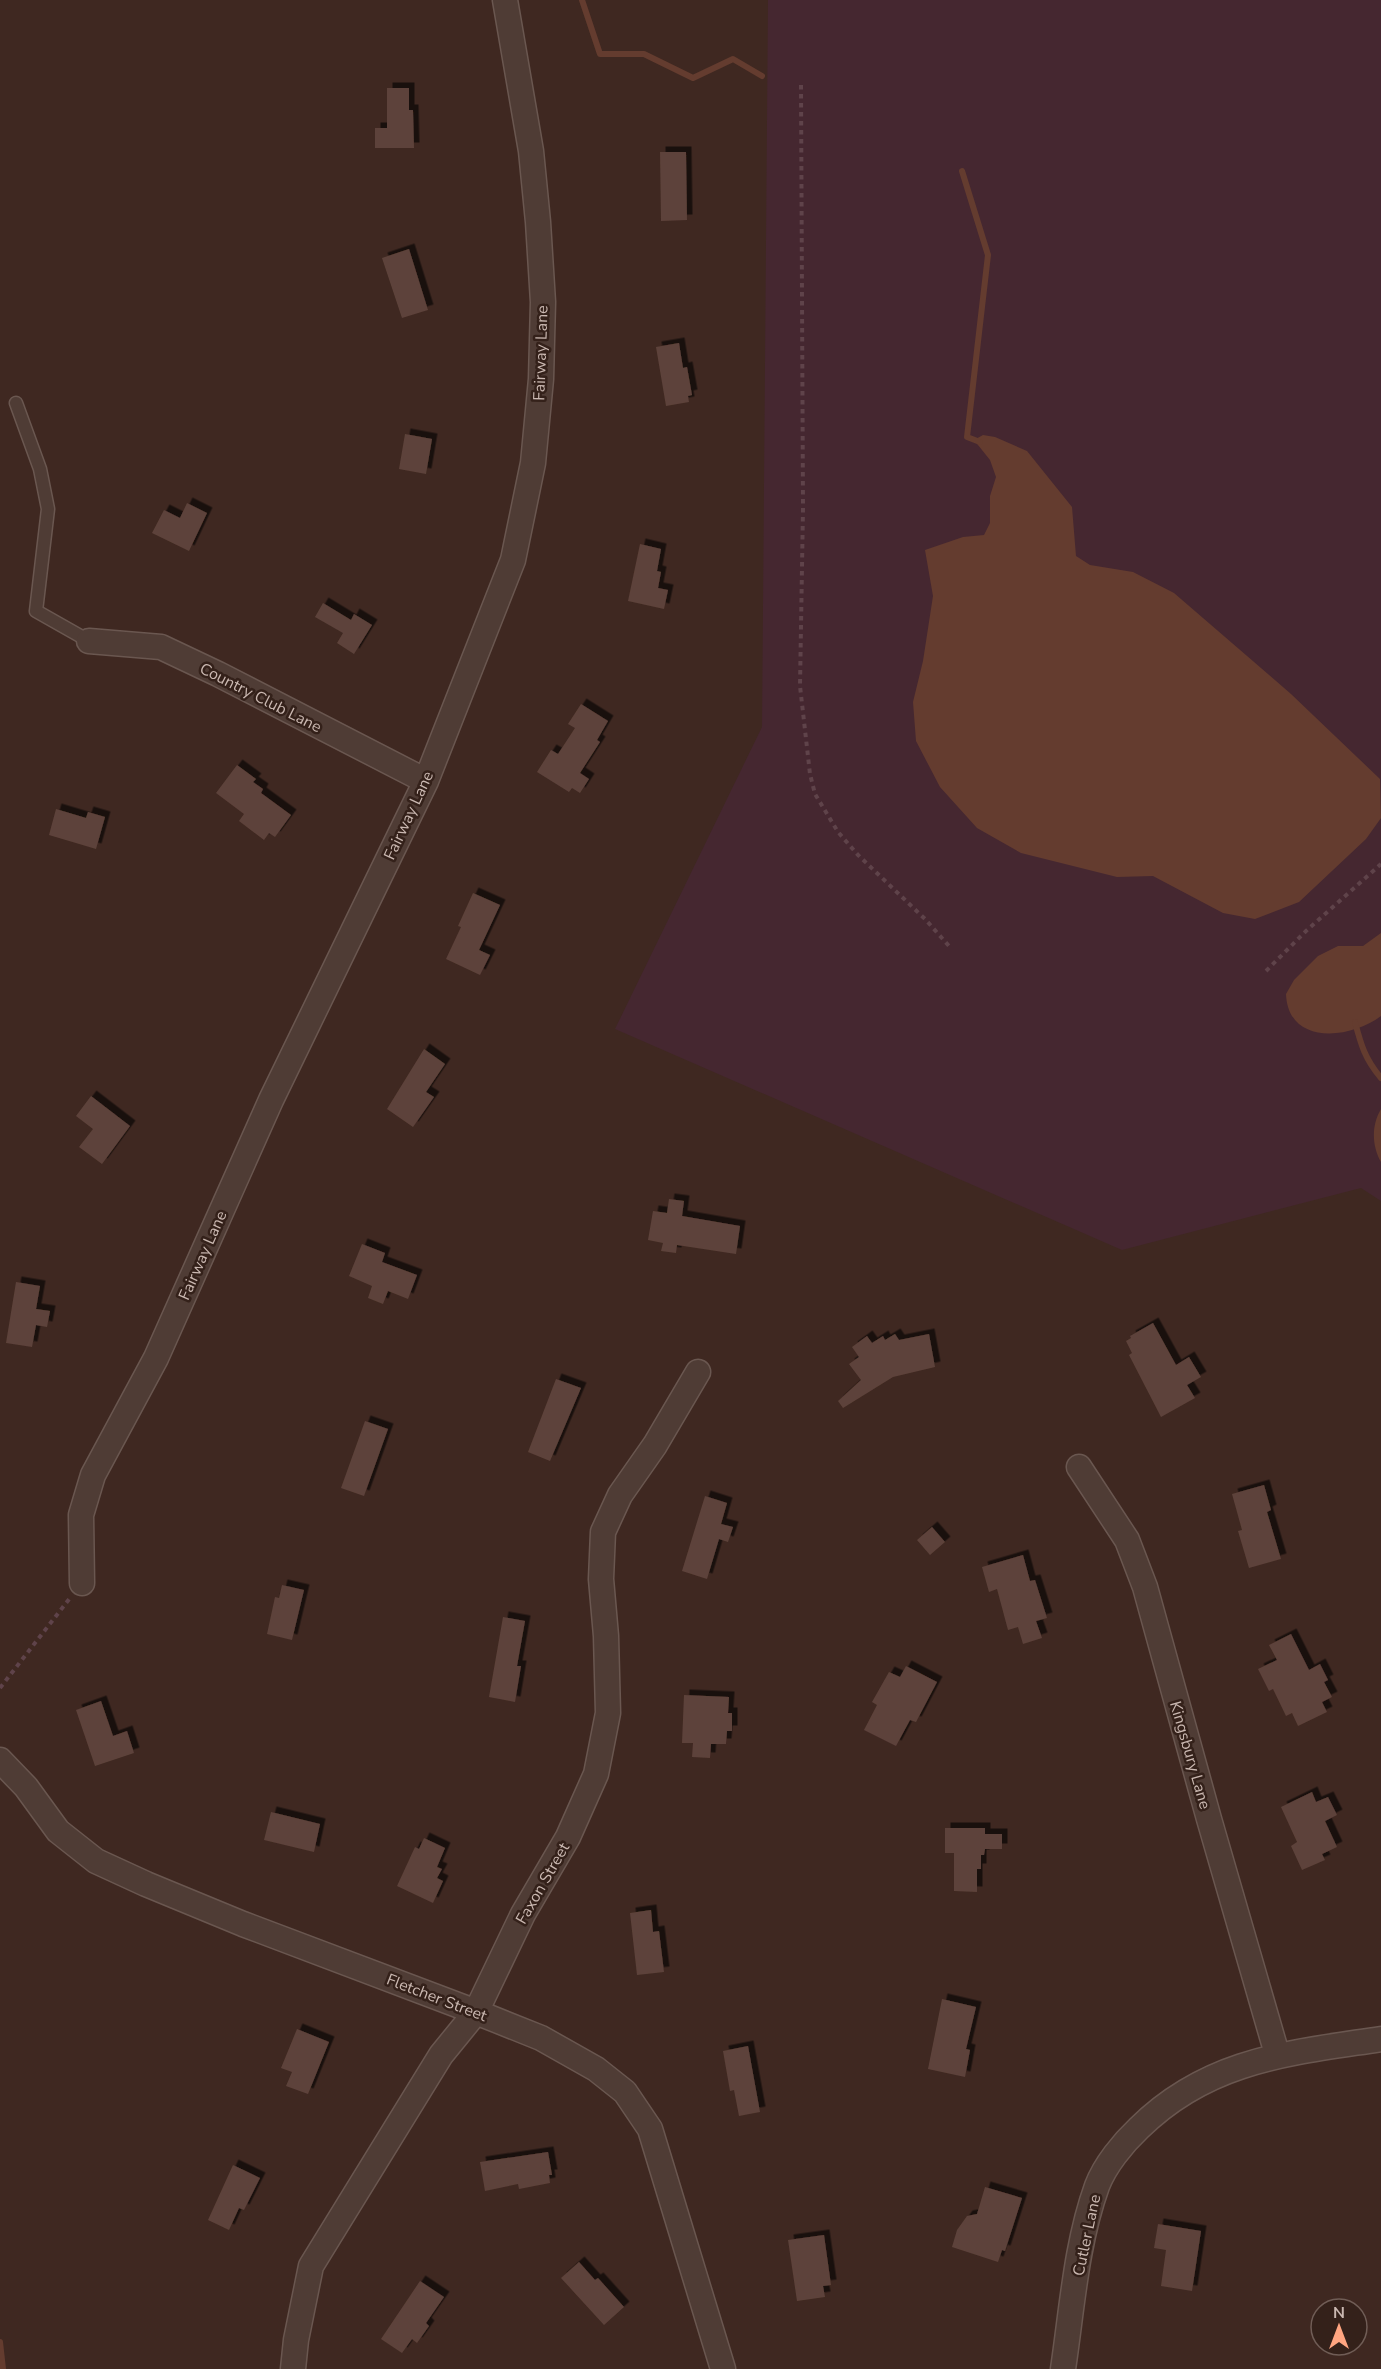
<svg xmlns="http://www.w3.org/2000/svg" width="1381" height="2369" viewBox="0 0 1381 2369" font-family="'Nunito Sans',sans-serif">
	<defs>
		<filter id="shadow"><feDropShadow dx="5.5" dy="-5.5" stdDeviation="0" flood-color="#0009"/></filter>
	</defs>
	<rect width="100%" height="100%" fill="#3f2821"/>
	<path fill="#452730" d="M768,0H1381V1201L1361,1188L1122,1250L615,1029L762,727Z"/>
	<path fill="#643c2f" d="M983,435L995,437L1027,451L1072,507L1076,556L1090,565L1133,572L1174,593L1291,694L1380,779L1381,818L1366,839L1299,902L1255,919L1223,913L1153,876L1117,877L1021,853L977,828L940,787L916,741L913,702L923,661L933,596L925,550L963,537L984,535L990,523V496L996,477L990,460L974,440Z
		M1381,933V1016C1351,1039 1288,1046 1286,994L1294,980L1318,956L1338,946H1363Z
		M1381,1109V1162C1372,1146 1371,1126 1381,1109Z"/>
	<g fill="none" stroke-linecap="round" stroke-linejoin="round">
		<path stroke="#643c2f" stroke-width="6" d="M582,0L600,54H644L693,78L733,59L762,76
			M962,171L988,255L967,437L980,442
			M1355,1022C1361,1045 1365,1059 1381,1078
			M0,2342L3,2369"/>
	</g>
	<path fill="#5d423a" filter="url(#shadow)" d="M387,88H409V110H413L414,148H375V128H387Z
		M660,152H686L687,220L661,221Z
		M409,249L428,310L402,318L382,258Z
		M679,343L683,368L687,367L692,395L688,396L689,402L666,406L656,347Z
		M405,434L432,439L426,474L399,469Z
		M187,503L207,513L189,551L152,533L164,510L180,518Z
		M640,544L661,549L657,571L661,572L658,588L668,590L664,609L628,601Z
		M323,603L351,620L354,614L372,625L354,654L337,643L343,633L315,617Z
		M581,704L608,721L597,740L600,742L580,773L589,779L580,793L572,788L569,792L537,772L551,750L558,754L575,728L568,724Z
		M237,765L256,779L253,782L263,789L261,793L291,815L275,837L269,833L264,840L239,821L244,814L216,793Z
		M56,809L86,818L88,812L105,817L96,849L49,835Z
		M473,893L500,905L479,950L490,955L480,975L446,959L461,927L458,926Z
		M424,1049L445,1064L426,1092L434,1097L413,1127L387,1109Z
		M91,1096L130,1126L102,1164L79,1147L93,1129L76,1116Z
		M669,1199L684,1201L682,1216L740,1226L736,1254L677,1245L676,1253L661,1251L663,1243L648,1240L653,1211L667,1213Z
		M362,1244L385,1253L382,1262L417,1275L408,1299L388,1291L383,1304L368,1298L372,1286L349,1276Z
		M16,1282L40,1286L36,1309L50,1311L47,1327L36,1325L32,1347L6,1343Z
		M1153,1323L1176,1365L1189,1357L1201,1377L1187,1385L1195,1398L1161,1417L1129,1355L1132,1353L1126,1341L1131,1338L1130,1336Z
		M895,1334L899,1340L929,1334L935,1367L893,1377L843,1408L838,1401L861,1380L849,1364L859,1357L852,1347L867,1336L872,1343L883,1336L885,1340Z
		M556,1379L581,1388L550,1461L528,1452Z
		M365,1421L388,1429L364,1496L341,1488Z
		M1264,1485L1271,1510L1267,1512L1281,1559L1249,1568L1238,1531L1242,1530L1232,1494Z
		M705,1496L727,1503L721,1524L733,1527L728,1542L719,1539L707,1579L682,1571Z
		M932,1527L945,1542L930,1555L917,1540Z
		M1023,1555L1030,1581L1035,1580L1047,1618L1036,1621L1042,1638L1023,1644L1018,1627L1008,1630L997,1589L989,1592L982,1567Z
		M282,1585L304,1590L292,1640L267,1634L275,1597L279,1598Z
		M503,1617L525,1621L517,1666H521L515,1702L489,1697Z
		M1291,1634L1309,1670L1320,1664L1328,1680L1324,1682L1332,1697L1322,1702L1327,1712L1298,1726L1292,1713L1286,1716L1273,1689L1269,1691L1258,1669L1277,1660L1269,1645Z
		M906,1666L937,1682L916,1722L910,1720L896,1746L864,1730L877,1705L872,1702L889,1672L900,1677Z
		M684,1695L729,1697L728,1713H732V1731H727L726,1744H711L710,1758L692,1757L693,1743H682Z
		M101,1701L113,1736L127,1731L134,1753L95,1766L76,1710Z
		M1312,1792L1316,1802L1328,1797L1337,1815L1325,1821L1337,1847L1322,1854L1325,1860L1302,1870L1291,1846L1297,1842L1281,1807Z
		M271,1812L320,1824L314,1852L264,1840Z
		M945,1828H985V1834H1002V1849H985L984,1855H981V1869H977V1892L954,1891V1853H945Z
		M424,1838L445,1848L437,1867L442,1869L437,1878L443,1881L433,1903L397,1886L415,1847L419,1849Z
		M651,1910L653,1932L659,1931L664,1972L637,1975L630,1913Z
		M942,1999L976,2007L966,2049L970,2050L965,2077L928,2069Z
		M297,2029L329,2042L308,2094L286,2086L292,2072L281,2068Z
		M748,2046L760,2112L739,2116L734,2090L730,2091L723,2051Z
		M548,2152L552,2175H549L550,2183L519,2189L518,2184L485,2191L480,2162Z
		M233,2165L260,2178L244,2210L239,2208L229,2230L208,2220Z
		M985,2187L1022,2198L1005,2251L1002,2250L998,2262L952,2247L957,2230L967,2216L977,2214Z
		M1158,2224L1201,2231L1192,2291L1161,2286L1166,2250L1154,2248Z
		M824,2235L831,2285L823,2286L825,2297L797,2301L788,2240Z
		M579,2262L595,2280L598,2278L624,2307L604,2325L561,2278Z
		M420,2281L444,2297L426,2323L429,2326L417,2343L412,2339L402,2353L381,2339Z"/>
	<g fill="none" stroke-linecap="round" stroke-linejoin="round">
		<g stroke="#6a5750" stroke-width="15">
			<path id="service" d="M16,403L40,469L48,509L36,611L89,641"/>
		</g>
		<g stroke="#6a5750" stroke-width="27">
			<path id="minor" d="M89,641L161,647L218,674L426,781
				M1079,1467L1127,1540L1145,1587L1209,1819L1277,2054
				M82,1583L81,1515L93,1475L156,1358L271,1100L426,781L513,560L533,463L541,379L543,302L538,222L531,151L505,0
				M0,1760L26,1787L58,1831L96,1861L146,1884L243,1924L476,2012L541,2038L596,2069L625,2092L650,2129L723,2369
				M293,2369L296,2340L311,2266L441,2055L476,2012L523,1914L568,1837L596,1774L608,1713L606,1636L601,1579L603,1532L620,1495L655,1445L698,1372
				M1063,2369C1072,2309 1076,2244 1097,2186C1105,2165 1123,2143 1139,2128C1209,2059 1290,2053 1381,2039"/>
		</g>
		<path stroke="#5f434a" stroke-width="4" stroke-dasharray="4.5 4.5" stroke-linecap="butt" d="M801,85L803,508L800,686L810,774L815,794L838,832L858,855L925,919L949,946
			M1266,971L1306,931L1381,864
			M0,1688L70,1598"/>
		<use href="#service" stroke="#4f3c35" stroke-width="12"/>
		<use href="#minor" stroke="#4f3c35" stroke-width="24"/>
	</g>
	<g text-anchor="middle" stroke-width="5" stroke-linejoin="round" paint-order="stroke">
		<g font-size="16" fill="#cab8b1" stroke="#34211a">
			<text transform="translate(540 353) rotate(-88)" y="6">Fairway Lane</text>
			<text transform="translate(261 697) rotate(27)" y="6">Country Club Lane</text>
			<text transform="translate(408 815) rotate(-65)" y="6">Fairway Lane</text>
			<text transform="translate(202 1255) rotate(-66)" y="6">Fairway Lane</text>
			<text transform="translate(1191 1755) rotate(74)" y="6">Kingsbury Lane</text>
			<text transform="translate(542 1883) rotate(-60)" y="6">Faxon Street</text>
			<text transform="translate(437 1997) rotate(21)" y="6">Fletcher Street</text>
			<text transform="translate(1086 2235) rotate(-78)" y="6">Cutler Lane</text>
		</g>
	</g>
	<g transform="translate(1339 2327)"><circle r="28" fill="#34211a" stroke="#705d56" stroke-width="1.5"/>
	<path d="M0-4.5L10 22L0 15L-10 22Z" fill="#ffa581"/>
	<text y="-9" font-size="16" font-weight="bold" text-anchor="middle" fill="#cab8b1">N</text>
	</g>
</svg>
